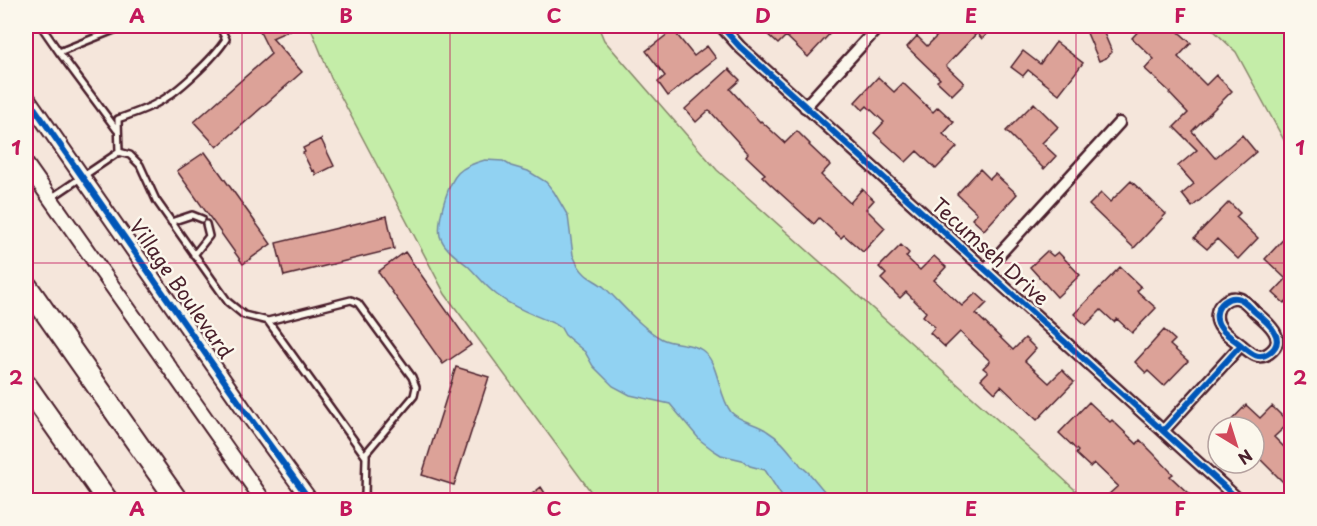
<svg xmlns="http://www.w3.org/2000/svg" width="1317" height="526" viewBox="0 0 1317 526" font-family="'Playpen Sans',sans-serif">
	<rect width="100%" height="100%" fill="#f5e6db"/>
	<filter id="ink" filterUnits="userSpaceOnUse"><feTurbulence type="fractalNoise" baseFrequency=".0167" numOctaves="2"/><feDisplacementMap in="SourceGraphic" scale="12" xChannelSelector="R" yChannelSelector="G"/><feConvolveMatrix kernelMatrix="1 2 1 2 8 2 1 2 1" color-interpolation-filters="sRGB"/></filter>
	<g filter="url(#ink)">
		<path fill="#c4eda8" stroke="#87866a" stroke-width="1.5" d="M310,26H598L604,40L717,170L1046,463L1086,500H597L445,294L331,78Z
			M1209,26H1291V153L1236,52Z"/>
		<path fill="#91d2f2" stroke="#758aa2" stroke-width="1.5" d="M485,160L503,161L511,166L528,171L546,182L554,192L568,216L573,255C576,262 579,269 585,274C590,279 598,282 604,287C621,303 641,328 662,339C674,345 691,342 702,350C719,362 718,395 731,412C740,422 756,423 767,431C783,441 788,450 799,463C801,467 805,469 809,473C817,482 824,492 833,500H784L765,470L750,466L742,460L721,455L713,450L700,440L670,404L630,395L613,386L593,366L585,352L565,335L561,328L555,324C536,315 515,309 497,295C486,287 478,276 468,266C458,258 444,249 440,236C438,226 442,209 445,199C453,174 459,167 485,160Z"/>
		<path fill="#dca298" stroke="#4a1f2b" stroke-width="1.5" d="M257,26H299L272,38L302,72L217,147L194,122L271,54Z
			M772,26H837L808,57L786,36L778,44L765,32Z
			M947,26H996L982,39L977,33L946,66L964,83L952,95L937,81L940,79L907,47L917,36L927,46Z
			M1084,26H1101L1112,52L1106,58L1099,61Z
			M1143,26H1172L1191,43L1178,57L1206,85L1216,75L1232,91L1192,131L1215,158L1242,135L1256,152L1192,207L1182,194L1194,184L1178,166L1197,150L1174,127L1188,113L1169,93L1170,92L1145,69L1154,59L1132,38Z
			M673,30L694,56L707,46L716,58L668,96L658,82L665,76L646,51Z
			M1056,42L1083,63L1059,94L1028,70L1023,76L1011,67L1023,51L1040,64Z
			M729,69L740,80L730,89L760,122L761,121L785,143L797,131L810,144L809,145L830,165L821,175L850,203L862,189L874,200L866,209L885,228L863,252L844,235L841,238L819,218L814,224L770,184L762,176L765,174L746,156L748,153L709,110L696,122L685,109Z
			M878,77L894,92L903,83L933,112L938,107L954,122L943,134L957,147L936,169L917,151L906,162L874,133L884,122L867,106L863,110L855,102Z
			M1034,103L1058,127L1042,143L1056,156L1044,169L1006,131Z
			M321,139L334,166L316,175L314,170L312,171L303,153L305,152L303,148Z
			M205,152L271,244L243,264L177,171Z
			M980,169L990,179L995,174L1017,194L984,230L972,219L977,213L957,194Z
			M1131,181L1166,214L1134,248L1089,205L1101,193L1110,202Z
			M1229,202L1240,213L1236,217L1258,238L1238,259L1217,239L1207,249L1194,238Z
			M387,216L394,249L284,276L276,243Z
			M1292,230V296L1284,303L1273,293L1286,279L1265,259Z
			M901,245L909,253L906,257L920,270L934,256L946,267L934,280L962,306L976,293L987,303L976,314L1013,350L1025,338L1036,349L1025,361L1049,383L1062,370L1074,382L1037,420L1001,386L995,393L981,379L988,372L983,368L990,361L960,332L945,347L930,333L935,327L923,316L926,312L906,292L900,298L881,279L886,274L879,267Z
			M1047,251L1053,256L1058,252L1080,275L1057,297L1030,267Z
			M405,252L471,345L443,364L378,272Z
			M1120,267L1141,287L1137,291L1156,308L1132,333L1117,319L1114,322L1101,310L1086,325L1074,314Z
			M1164,330L1175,340L1170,345L1188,361L1164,386L1148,371L1146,373L1135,362Z
			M456,367L489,377L454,485L422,475Z
			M1089,402L1110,422L1112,420L1137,444L1140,440L1153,453L1173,474L1170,476L1189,494L1183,501H1114L1108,495L1118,486L1094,463L1090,467L1076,454L1078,451L1059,433Z
			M1246,405L1260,418L1272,406L1289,423L1274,437L1292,455V501H1273L1287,486L1254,453V427H1225Z
			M541,487L550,501H523Z"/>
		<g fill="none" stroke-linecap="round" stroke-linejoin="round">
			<g stroke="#4a1f2b" stroke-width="10">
				<path id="service" d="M41,26L59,52
					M117,130L59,52L124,26
					M119,152L118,119C131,114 145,110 157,103C177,93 214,58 226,39L219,26
					M51,198L119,152L130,155L140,165L156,200L228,302L244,315L268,321
					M171,222L192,215L202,219
					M194,255L209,236L206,224
					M365,496L366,457V453L414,396L416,387L412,377L358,303L351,300L268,321L366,457
					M359,500L365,496L376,500"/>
			</g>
			<g stroke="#4a1f2b" stroke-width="15">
				<path id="minor" d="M721,26L740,47L1239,500
					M805,107L879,26
					M985,270L1119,123
					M1163,431L1241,345C1231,337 1214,328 1217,313C1218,305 1228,296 1237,298C1244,299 1250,307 1255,312C1266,321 1289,339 1269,353C1258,361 1250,352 1241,345"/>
			</g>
			<g stroke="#4a1f2b" stroke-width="18">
				<path id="tertiary" d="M26,96L248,415L310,500
					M26,164L263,500"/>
			</g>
			<g stroke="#4a1f2b" stroke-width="24">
				<path id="motorway" d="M26,285L177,500
					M26,385L107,500"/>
			</g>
			<use href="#service" stroke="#fbf7ec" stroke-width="5"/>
			<use href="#minor" stroke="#fbf7ec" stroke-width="10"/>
			<use href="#tertiary" stroke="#fbf7ec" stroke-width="14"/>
			<use href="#motorway" stroke="#fbf7ec" stroke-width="20"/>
			<g stroke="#fbf7ec" stroke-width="10">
				<path id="cycleway" d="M721,26L740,47L1239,500
					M26,96L248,415L310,500
					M1163,431L1241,345C1231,337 1214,328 1217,313C1218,305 1228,296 1237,298C1244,299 1250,307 1255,312C1266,321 1289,339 1269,353C1258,361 1250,352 1241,345"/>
			</g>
			<use href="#cycleway" stroke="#0057b8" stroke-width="6"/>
		</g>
	</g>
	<path fill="none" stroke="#c2185b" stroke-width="1.5" stroke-opacity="0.55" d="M242,26V500M450,26V500M658,26V500M867,26V500M1076,26V500M26,263H1292"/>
	<g text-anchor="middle" stroke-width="5" stroke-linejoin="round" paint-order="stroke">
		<g font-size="20" fill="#4a1f2b" stroke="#fbf7ec">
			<text transform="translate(990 252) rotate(42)" y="7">Tecumseh Drive</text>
			<text transform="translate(181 289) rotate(55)" y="7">Village Boulevard</text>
		</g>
	</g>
	<rect width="1317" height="526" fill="none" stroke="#fbf7ec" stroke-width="66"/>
	<g transform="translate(1236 445) rotate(142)"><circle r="28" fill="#fbf7ec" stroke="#b4a19f" stroke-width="1.5"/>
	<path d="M0-4.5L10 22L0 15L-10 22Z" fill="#d1495b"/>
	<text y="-9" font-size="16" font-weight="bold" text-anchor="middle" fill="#4a1f2b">N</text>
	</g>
	<rect x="33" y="33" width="1251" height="460" fill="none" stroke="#c2185b" stroke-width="2"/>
	<g font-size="20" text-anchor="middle" font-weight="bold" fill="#c2185b">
		<text x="137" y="23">A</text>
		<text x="346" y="23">B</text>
		<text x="554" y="23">C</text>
		<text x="763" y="23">D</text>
		<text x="971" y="23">E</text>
		<text x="1180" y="23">F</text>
		<text x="16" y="155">1</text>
		<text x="1300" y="155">1</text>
		<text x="16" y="385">2</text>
		<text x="1300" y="385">2</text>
		<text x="137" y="516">A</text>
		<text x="346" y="516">B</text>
		<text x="554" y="516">C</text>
		<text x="763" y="516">D</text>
		<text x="971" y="516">E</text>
		<text x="1180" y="516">F</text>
	</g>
</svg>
